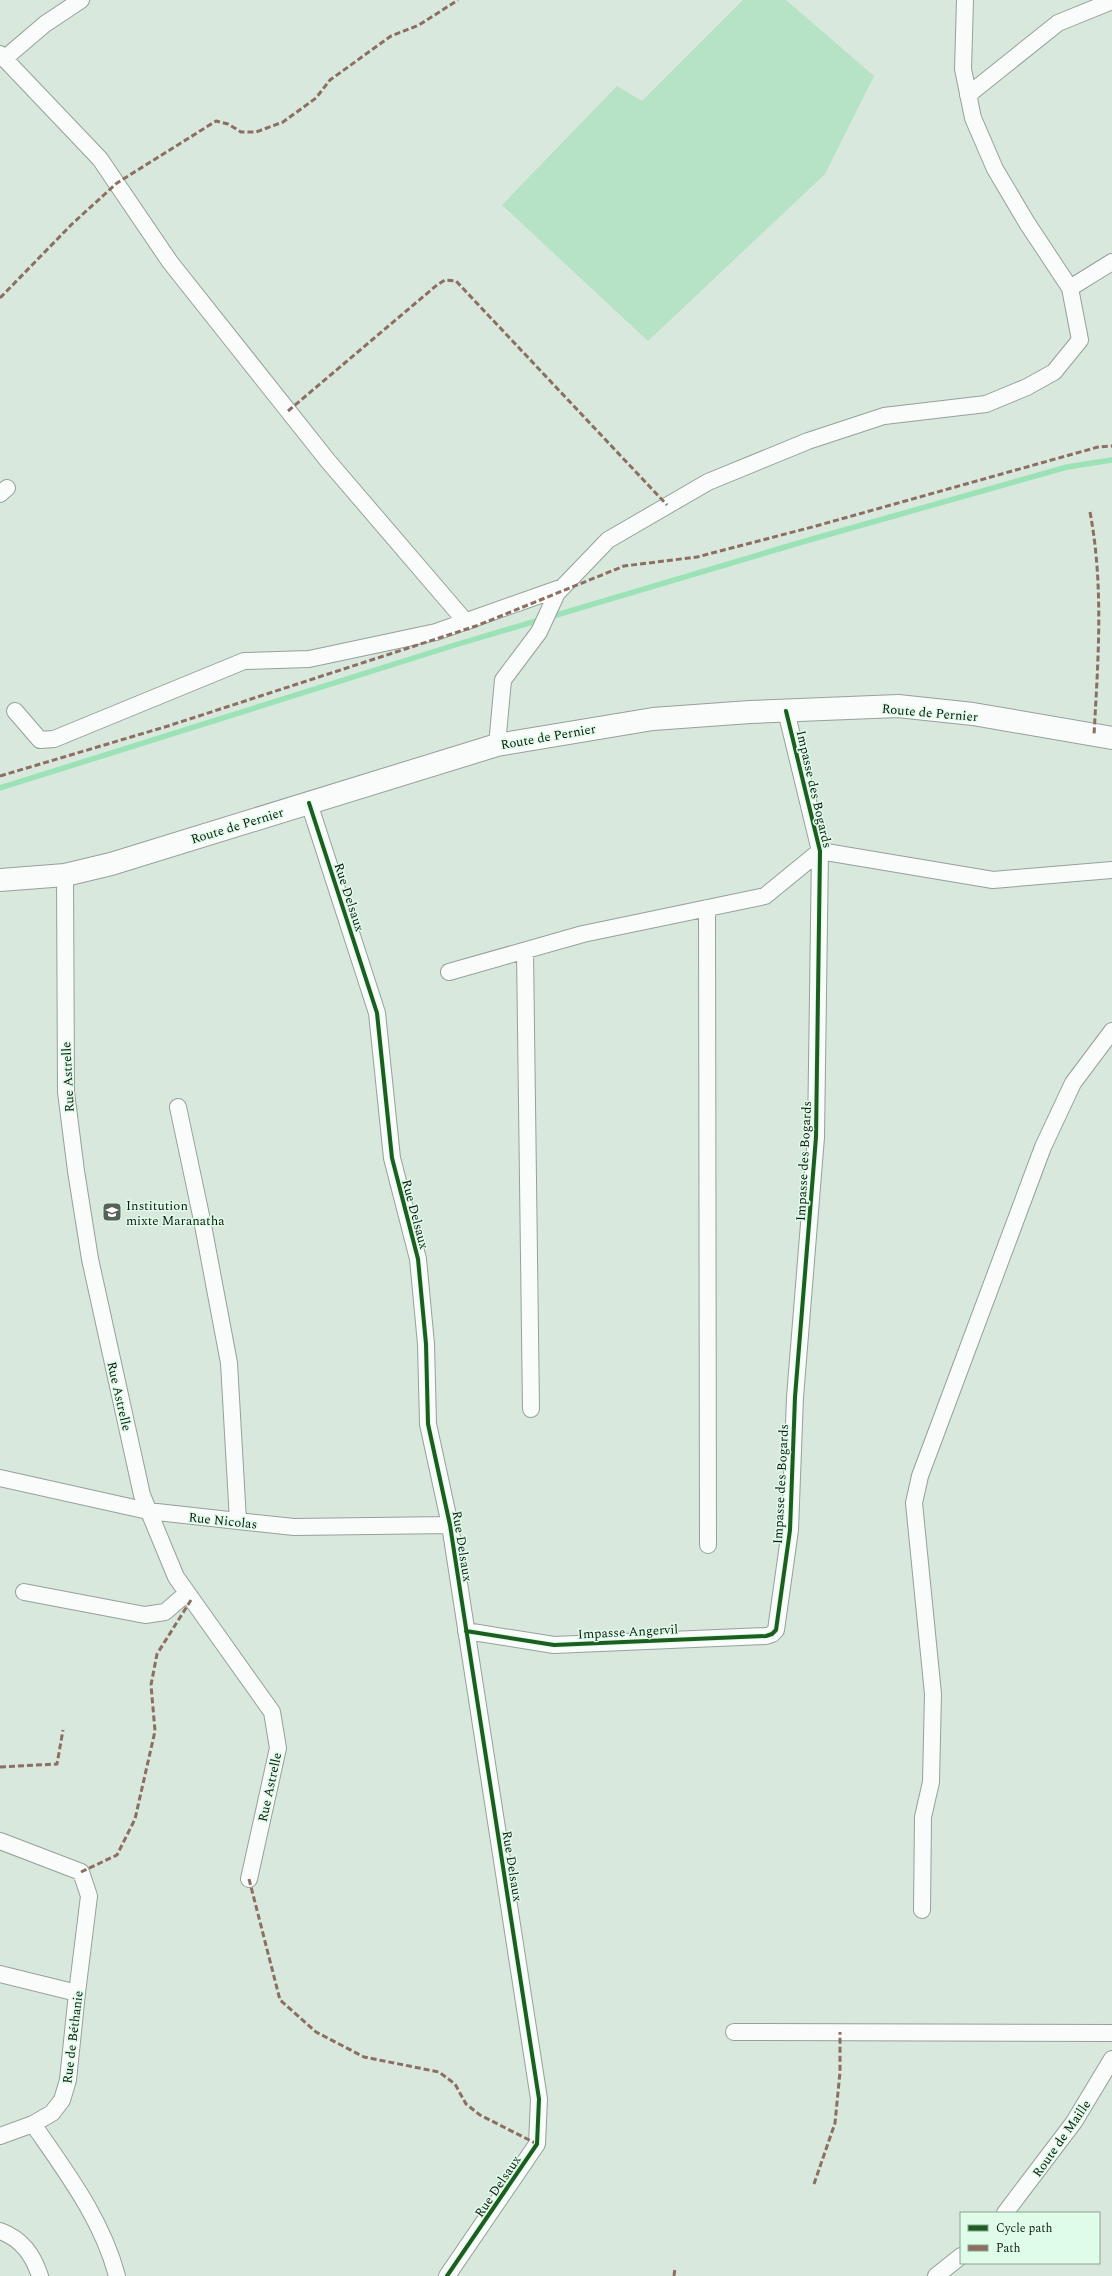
<svg xmlns="http://www.w3.org/2000/svg" width="1112" height="2276" viewBox="0 0 1112 2276" font-family="Spectral,serif">
	<rect width="100%" height="100%" fill="#d8e8dd"/>
	<path fill="#b6e2c5" d="M743,0H786L874,76L825,174L648,341L502,205L617,86L642,101Z"/>
	<g fill="none" stroke-linecap="round" stroke-linejoin="round">
		<path stroke="#9be3b6" stroke-width="5.5" d="M0,788L455,645L809,540L1067,467L1112,460"/>
		<g stroke="#95a199" stroke-width="18">
			<path id="street" d="M0,54L100,159L170,262L328,461L466,622
				M4,59L45,24L81,0
				M968,95L1058,23L1112,1
				M1070,288L1112,262
				M0,494L7,488
				M15,711L40,740L54,739L244,661L309,659L436,632L563,587
				M497,745L503,680L539,632L557,593L608,540L708,482L808,441L884,416L986,404L1027,387L1054,372L1080,340L1070,288L1027,223L995,169L973,118L963,69L965,0
				M309,803L377,1013L392,1158L418,1259L426,1344L428,1424L450,1525L539,2099L537,2144L447,2276
				M65,875L66,1092L76,1171L90,1259L142,1495L176,1577L272,1712L278,1748L249,1879
				M707,908L708,1545
				M525,951L531,1409
				M449,972L583,934L765,896L820,851L993,880L1112,870
				M178,1107L202,1220L229,1363L238,1521
				M0,1478L148,1511L238,1521L294,1527L450,1525
				M24,1592L145,1615L165,1612L187,1593
				M466,1631L554,1645L766,1636L772,1634L776,1630L790,1530L795,1397L816,1137L820,851L786,711
				M0,1841L81,1872L89,1896L77,1993L68,2080L62,2100L52,2113L33,2124C66,2172 102,2219 117,2276
				M922,1910L923,1817L931,1782L933,1694L914,1503L920,1476L1043,1147L1073,1083L1112,1031
				M0,1974L77,1993
				M734,2032L1112,2033
				M0,2136L33,2124
				M1005,2213L1074,2122L1112,2059
				M0,2231C22,2239 33,2255 40,2276
				M936,2276L961,2256"/>
		</g>
		<g stroke="#95a199" stroke-width="24">
			<path id="secondary" d="M0,880L65,875L111,864L497,745L653,719L750,712L898,706L973,714L1112,738"/>
		</g>
		<use href="#street" stroke="#f9fcfa" stroke-width="16"/>
		<use href="#secondary" stroke="#f9fcfa" stroke-width="22"/>
		<path stroke="#8d6e63" stroke-width="3" stroke-dasharray="6 3" stroke-linecap="butt" d="M0,298L72,224L117,183L216,121L228,124L241,132H256L283,122L316,98L330,80L391,36L419,25L458,0
			M288,411L437,285L445,280L456,281L667,505
			M1090,512C1104,586 1098,661 1094,735
			M0,776L168,726L476,626L624,566L697,557L816,526L1098,447L1112,446
			M0,1767L57,1764L63,1730
			M81,1872L117,1855L135,1819L155,1731L151,1685L157,1654L191,1600
			M249,1879L280,2000L316,2032L364,2057L439,2072L455,2084L466,2104L480,2115L537,2144
			M814,2184L835,2123L840,2072V2032
			M674,2276L675,2268"/>
		<g stroke="#dffce8" stroke-width="6">
			<path id="cycleway" d="M309,803L377,1013L392,1158L418,1259L426,1344L428,1424L450,1525L539,2099L537,2144L447,2276
				M466,1631L554,1645L766,1636L772,1634L776,1630L790,1530L795,1397L816,1137L820,851L786,711"/>
		</g>
		<use href="#cycleway" stroke="#1b5e20" stroke-width="4"/>
	</g>
	<defs>
		<g id="school-square" transform="scale(1)"><rect x="-9" y="-9" width="18" height="18" rx="4" fill="#556159" stroke="#dffce8"/><path d="M0-5L7-2L0 1L-7-2ZM-4 1L0 2.5L4 1V4Q0 6-4 4Z" fill="#fff"/></g>
	</defs>
	<g fill-rule="evenodd">
		<use href="#school-square" x="112" y="1212"/>
	</g>
	<g text-anchor="middle" stroke-width="3" stroke-linejoin="round" paint-order="stroke">
		<g font-size="13" fill="#0f1912" stroke="#dffce8">
			<text transform="translate(930 712) rotate(5)" y="5">Route de Pernier</text>
			<text transform="translate(548 736) rotate(-10)" y="5">Route de Pernier</text>
			<text transform="translate(815 789) rotate(77)" y="5">Impasse des Bogards</text>
			<text transform="translate(237 825) rotate(-17)" y="5">Route de Pernier</text>
			<text transform="translate(350 897) rotate(72)" y="5">Rue Delsaux</text>
			<text transform="translate(67 1077) rotate(-93)" y="5">Rue Astrelle</text>
			<text transform="translate(803 1161) rotate(-87)" y="5">Impasse des Bogards</text>
			<text transform="translate(416 1214) rotate(75)" y="5">Rue Delsaux</text>
			<text transform="translate(120 1396) rotate(77)" y="5">Rue Astrelle</text>
			<text transform="translate(780 1484) rotate(-87)" y="5">Impasse des Bogards</text>
			<text transform="translate(223 1520) rotate(6)" y="5">Rue Nicolas</text>
			<text transform="translate(463 1546) rotate(81)" y="5">Rue Delsaux</text>
			<text transform="translate(628 1631) rotate(-3)" y="5">Impasse Angervil</text>
			<text transform="translate(269 1787) rotate(-78)" y="5">Rue Astrelle</text>
			<text transform="translate(513 1866) rotate(81)" y="5">Rue Delsaux</text>
			<text transform="translate(72 2037) rotate(-83)" y="5">Rue de Béthanie</text>
			<text transform="translate(1061 2138) rotate(-55)" y="5">Route de Maille</text>
			<text transform="translate(497 2186) rotate(-56)" y="5">Rue Delsaux</text>
		</g>
		<g font-size="13" fill="#0f1912" stroke="#dffce8" text-anchor="start">
			<text x="126" y="1210">Institution<tspan x="126" dy="15">mixte Maranatha</tspan></text>
		</g>
	</g>
	<rect x="960" y="2212" width="140" height="52" fill="#dffce8" stroke="#8ca192"/>
	<rect x="968" y="2225" width="20" height="6" fill="#1b5e20" stroke="#8ca192"/>
	<text x="996" y="2232" font-size="12" fill="#0f1912">Cycle path</text>
	<rect x="968" y="2245" width="20" height="6" fill="#8d6e63" stroke="#8ca192"/>
	<text x="996" y="2252" font-size="12" fill="#0f1912">Path</text>
</svg>
